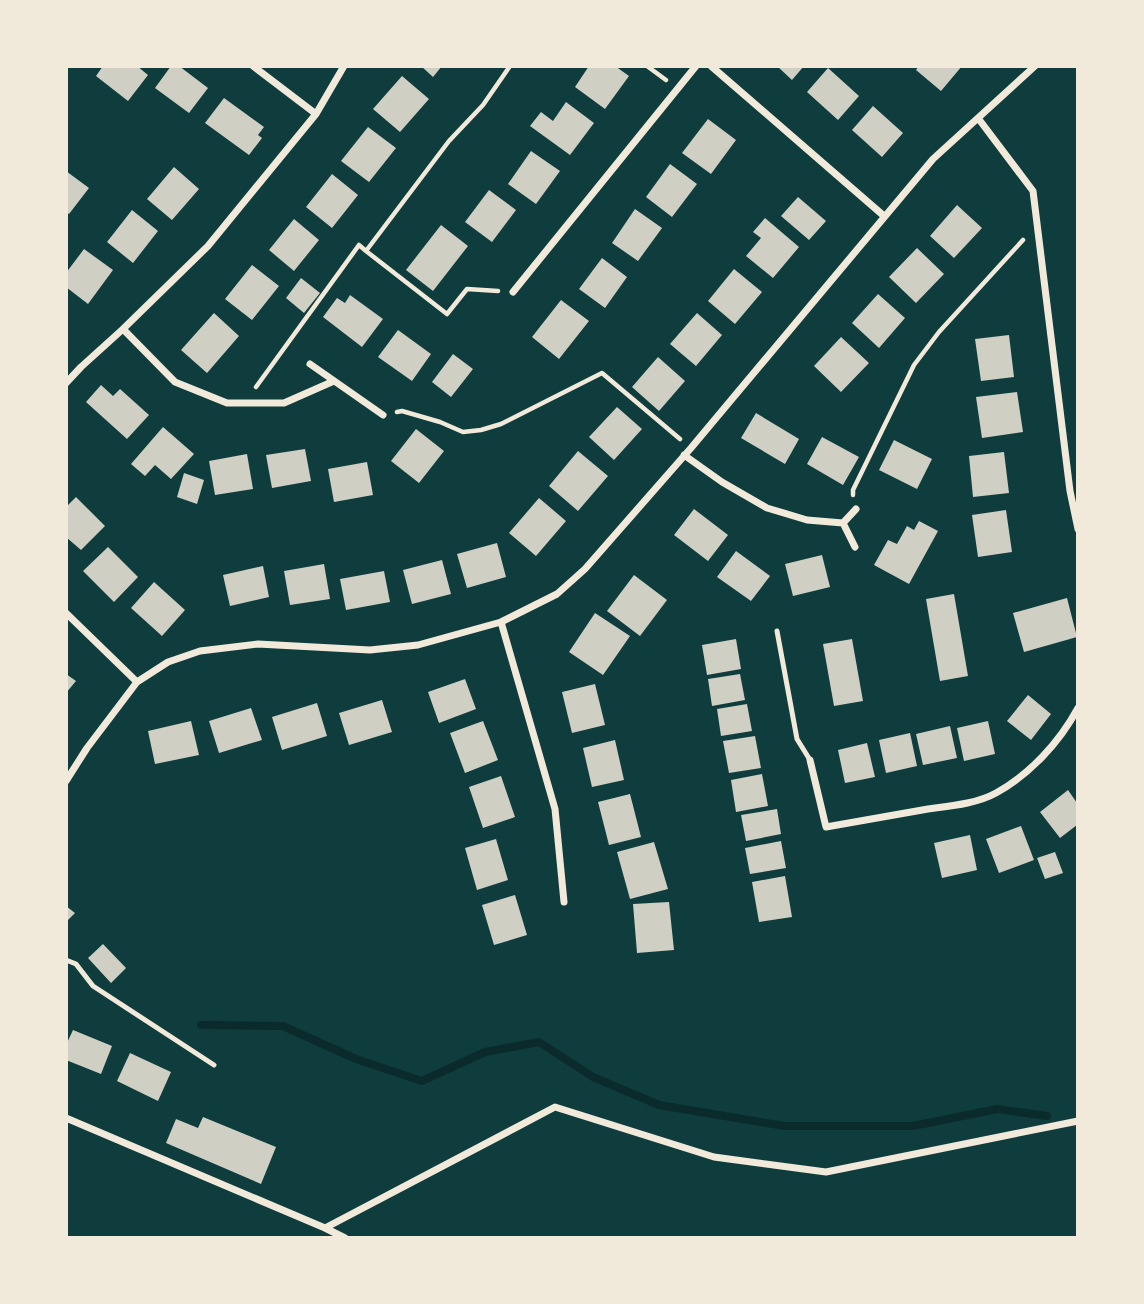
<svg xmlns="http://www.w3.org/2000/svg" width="1144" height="1304" viewBox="0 0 1144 1304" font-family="Overpass,sans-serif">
	<rect width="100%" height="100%" fill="#0f3d3e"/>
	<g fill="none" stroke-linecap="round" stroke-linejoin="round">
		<path stroke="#0a2a2b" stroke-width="8" d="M201,1025L283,1026L356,1059L422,1081L485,1052L539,1042L593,1077L659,1105L784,1126H913L997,1109L1047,1116"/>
	</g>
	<path fill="#cfcfc3" d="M103,66H137L148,75L128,101L96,76Z
		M171,66H179L208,88L189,113L155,88Z
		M421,66H442L433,77Z
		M589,66H615L629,76L605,109L575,87Z
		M777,66H804L792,80Z
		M919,66H962L941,91L916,70Z
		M828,68L859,96L838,120L807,92Z
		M402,76L429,99L400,132L373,109Z
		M224,98L264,127L258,135L262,138L249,155L205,123Z
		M566,102L594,123L570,155L530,126L541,112L553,121Z
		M873,106L903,133L882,157L852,130Z
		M708,119L736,140L711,174L682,153Z
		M368,127L396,148L369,182L341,161Z
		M531,151L560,171L536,204L508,184Z
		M670,164L697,184L672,217L646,197Z
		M174,167L199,189L172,220L147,199Z
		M66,171L89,188L69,214L66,212Z
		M332,174L358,195L332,228L306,207Z
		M489,190L516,210L492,242L465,222Z
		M798,197L826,221L809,240L781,216Z
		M957,205L982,228L954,258L930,236Z
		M635,209L662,228L638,261L612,243Z
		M132,210L158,231L133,263L107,242Z
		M765,218L799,247L773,278L746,256L761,238L753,232Z
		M294,219L319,240L294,271L269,250Z
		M441,225L468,246L433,291L406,270Z
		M917,248L944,274L916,303L889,277Z
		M84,249L113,270L88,304L66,287V273Z
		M602,258L627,277L605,308L579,289Z
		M252,265L279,286L252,320L225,299Z
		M734,269L762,292L735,324L708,301Z
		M301,278L320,293L304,313L286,298Z
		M878,294L905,318L879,348L852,323Z
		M350,295L383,319L362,347L323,317L337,298L345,303Z
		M561,300L589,321L559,359L532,337Z
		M214,313L239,336L207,373L181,350Z
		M697,313L722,335L696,366L670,344Z
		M398,330L431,354L412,381L378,357Z
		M1009,335L1014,377L981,381L975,339Z
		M841,337L869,363L841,392L814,366Z
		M453,354L473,369L451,397L432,382Z
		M658,357L685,381L659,411L632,387Z
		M101,385L113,396L120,389L149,415L127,439L86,402Z
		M1017,392L1023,432L982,438L976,397Z
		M617,407L642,429L614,460L589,437Z
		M756,413L799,439L785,464L741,438Z
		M163,427L194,454L171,479L155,465L145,476L131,464Z
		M416,429L444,451L419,483L391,461Z
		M822,437L859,457L843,485L807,464Z
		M894,440L932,459L917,489L879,470Z
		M305,449L311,481L272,488L266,455Z
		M578,451L608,476L578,511L549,486Z
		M1004,452L1009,493L973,497L969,456Z
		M247,454L253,489L215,495L209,461Z
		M367,462L373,495L334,502L328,469Z
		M184,473L204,480L197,504L177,497Z
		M76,497L105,526L81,550L66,537V507Z
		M539,498L566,521L536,556L509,533Z
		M694,509L728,535L708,561L674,535Z
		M1006,510L1012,552L978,557L972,515Z
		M919,521L938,531L909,584L874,565L888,540L897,544L907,526L914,530Z
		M497,543L506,577L467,588L457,554Z
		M108,547L138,577L114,602L83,571Z
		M736,551L770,576L751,601L717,577Z
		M822,555L830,587L793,596L785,564Z
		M442,560L451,594L412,604L403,570Z
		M324,564L330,599L290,605L284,571Z
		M263,566L269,597L230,606L223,575Z
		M384,571L390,602L346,610L340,579Z
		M634,575L667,600L640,636L607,611Z
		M154,582L185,610L162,636L131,608Z
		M954,594L968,676L940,681L926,599Z
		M1067,598L1077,637L1024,652L1013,613Z
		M595,613L630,636L603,675L569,652Z
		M736,639L741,669L707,675L702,645Z
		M852,639L863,701L834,706L823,644Z
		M66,674L76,681L66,693Z
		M740,674L745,700L712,706L708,679Z
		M465,679L476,709L439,723L428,692Z
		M595,684L605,725L572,733L562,692Z
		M1028,695L1051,714L1031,740L1007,721Z
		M382,700L392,732L349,745L339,713Z
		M317,703L327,736L282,750L272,717Z
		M747,704L752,731L721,736L717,709Z
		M251,708L262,740L219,753L209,721Z
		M191,721L199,755L155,764L148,731Z
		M483,721L498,760L465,773L450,733Z
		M988,721L995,754L964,761L957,728Z
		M950,726L957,758L923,765L916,734Z
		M910,733L917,766L886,773L879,740Z
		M755,736L761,768L729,773L723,741Z
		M615,740L624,780L592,787L583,748Z
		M867,743L875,777L845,783L838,750Z
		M762,774L768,806L736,812L731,780Z
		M501,776L515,817L483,828L469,787Z
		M1068,790L1077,803V825L1060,838L1040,812Z
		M630,794L641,837L609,845L598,802Z
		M777,809L781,834L746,841L741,815Z
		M1021,826L1034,860L999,873L986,839Z
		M970,835L977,870L942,878L934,843Z
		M496,839L508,880L477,890L465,848Z
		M781,841L786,868L750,874L745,848Z
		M654,842L668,889L630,899L617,852Z
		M1055,852L1063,873L1045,879L1037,858Z
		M785,876L792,917L759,922L752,882Z
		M515,895L527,935L494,945L482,905Z
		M669,902L674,950L637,953L633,904Z
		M66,906L75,913L66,922Z
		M103,944L126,968L111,983L88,958Z
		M73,1030L112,1046L101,1074L66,1060V1045Z
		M130,1053L171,1072L158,1101L117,1081Z
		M203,1117L276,1147L261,1184L166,1143L176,1119L198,1128Z"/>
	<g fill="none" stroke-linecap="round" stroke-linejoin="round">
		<path stroke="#f1e9da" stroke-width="4.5" d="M647,66L666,80
			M366,251L447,314L467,289L498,291
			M256,387L359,245L366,251L449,141L483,105L510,66
			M397,412L402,411L440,422L463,432L481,430L501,424L602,373L680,439
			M853,495V490L914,365L939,332L1023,240"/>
		<path stroke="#f1e9da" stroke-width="5" d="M777,631L797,739L810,760
			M66,960L76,964L93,986L214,1065"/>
		<path stroke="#f1e9da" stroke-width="7" d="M253,66L316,114
			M711,66L884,216
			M978,118L1033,191L1070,491L1078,529
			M513,292L696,66
			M123,329L175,382L227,403H284L334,381
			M310,364L383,415
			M66,383L81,367L123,329L208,246L316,114L344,66
			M684,455L722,482L767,508L807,520L843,523L856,509
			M843,523L855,547
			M66,613L137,682
			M501,622L555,809L564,902
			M810,760L826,827C860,821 894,815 928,809C950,806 976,804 996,793C1030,774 1059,743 1078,708
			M66,781L87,748L137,682L168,662L200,651L258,644L370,650L418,645L501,622L557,594L585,569L691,448L933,159L1035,66
			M66,1118L325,1228L555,1107L714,1157L826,1172L1078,1121
			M325,1228L345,1238"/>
	</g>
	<rect width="1144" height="1304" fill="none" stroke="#f1e9da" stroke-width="136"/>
</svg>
